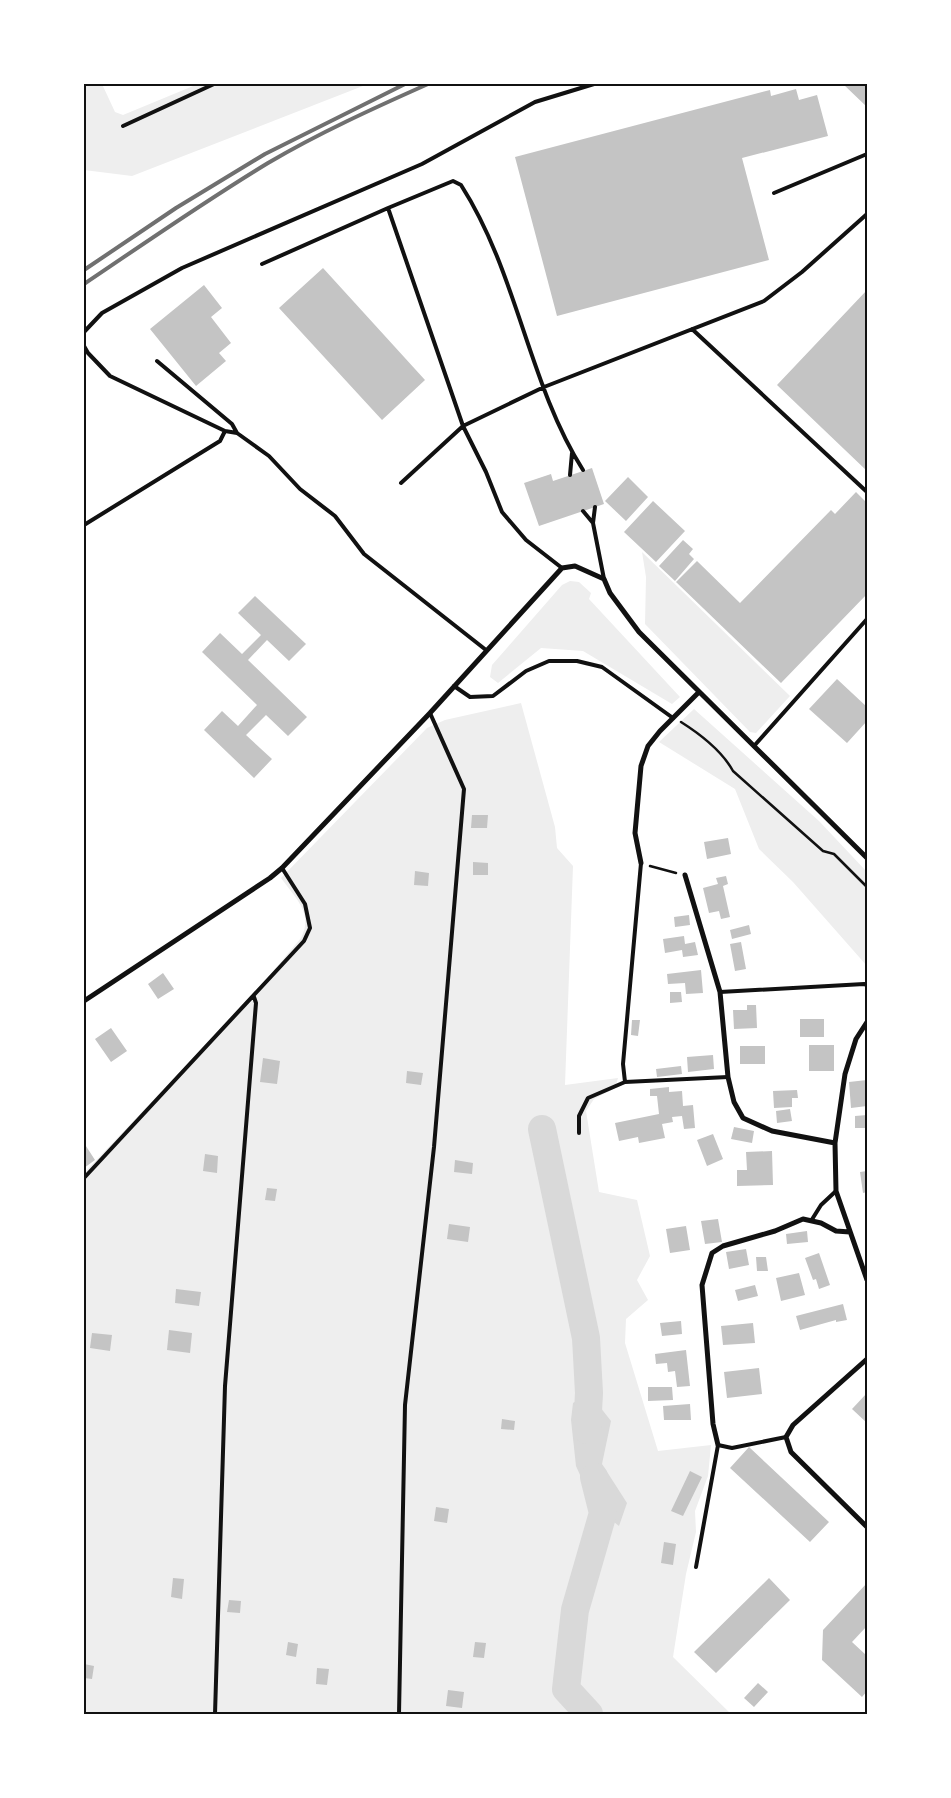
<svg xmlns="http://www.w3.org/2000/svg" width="951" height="1798" viewBox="0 0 951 1798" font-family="'PT Sans',sans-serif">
	<rect width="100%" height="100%" fill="#fff"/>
	<path fill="#eee" d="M84,84H102L115,112L123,115L198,84H368L132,176L84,170Z
		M642,552L790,696L756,733L750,732L645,624L646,577Z
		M570,581L579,582L591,593L589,599L680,697L672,704L583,651L541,648L498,683L490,677L492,665L562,585Z
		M521,703L555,827L557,848L573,866L565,1085L618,1078L615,1088L594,1099L586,1111L599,1192L637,1200L650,1256L637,1280L648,1300L626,1319L625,1343L658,1451L711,1445L708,1476L695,1511L696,1532L686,1574L673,1657L731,1714H84V1173L252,996L301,938C314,913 295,898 281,878L427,728L445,720Z
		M694,709L819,821L867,872V966L793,882L759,849L735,789L659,742Z"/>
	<path fill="#d9d9d9" d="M589,1393L611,1421L602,1464L627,1503L619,1526L594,1506L576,1466L571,1420L573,1403Z"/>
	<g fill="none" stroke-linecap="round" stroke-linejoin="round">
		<path stroke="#d9d9d9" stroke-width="28" d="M542,1129L586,1338L589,1393L587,1430
			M589,1714L566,1689L575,1610L603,1513L594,1477"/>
	</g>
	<path fill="#c4c4c4" d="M843,84H867V107Z
		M796,89L799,100L817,95L828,136L742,158L769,260L557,316L515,157L770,90L771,96Z
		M323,268L425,380L382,420L279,308Z
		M204,285L222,308L211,317L231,343L219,353L226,361L196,386L150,329Z
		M867,290V471L777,385Z
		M592,468L604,504L539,526L524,483L551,474L553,481Z
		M628,477L648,497L626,521L605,501Z
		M856,492L867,503V594L781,683L676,582L697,561L740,603L831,510L835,514Z
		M653,501L685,531L656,562L624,532Z
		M683,540L693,549L689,554L694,559L675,581L659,566Z
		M255,596L306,644L289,661L267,640L248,660L307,717L288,736L266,715L246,735L272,759L254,778L204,730L222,711L238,726L257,705L202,652L220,633L242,654L261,635L238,613Z
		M837,679L867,707V721L847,743L809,709Z
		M472,815H488L487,828H471Z
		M728,838L731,854L707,859L704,842Z
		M473,862L488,863V875H473Z
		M415,871L429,873L428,886L414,885Z
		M726,876L728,884L723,886L730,917L721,919L719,911L709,913L703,888L718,884L716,878Z
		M689,915L690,925L675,927L674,917Z
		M749,925L751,934L732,939L730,930Z
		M684,936L685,944L695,942L698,955L683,957L682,950L665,953L663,939Z
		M741,942L746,969L735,971L730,944Z
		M701,970L703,993L686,994L685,983L668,984L667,974Z
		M163,973L174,989L158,999L148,984Z
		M670,992H681L682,1002L670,1003Z
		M747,1005H756L757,1028L734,1029L733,1010H747Z
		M800,1019H824V1037H800Z
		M632,1020H640L638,1036L631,1035Z
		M111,1028L127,1051L111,1062L95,1039Z
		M809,1045H834V1071H809Z
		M740,1046H765V1064H740Z
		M713,1055L714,1069L688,1072L687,1057Z
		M263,1058L280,1061L277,1084L260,1082Z
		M681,1066L682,1074L657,1077L656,1069Z
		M407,1071L423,1073L421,1085L406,1083Z
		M867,1080V1106L851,1108L849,1082Z
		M669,1087V1092L682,1091L683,1106L693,1105L695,1128L684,1129L682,1116L672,1117L673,1122L662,1124L665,1138L639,1143L638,1137L619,1141L615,1123L659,1114L657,1096H650V1089Z
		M797,1090L798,1098H792V1107L774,1108L773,1091Z
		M790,1109L792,1121L777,1123L776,1111Z
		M867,1115V1128H855V1116Z
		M734,1127L754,1131L752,1143L731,1139Z
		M713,1134L723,1159L707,1166L697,1140Z
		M84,1143L95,1160L84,1168Z
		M772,1151L773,1185L737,1186V1170H747L746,1152Z
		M205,1154L218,1156L217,1173L203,1171Z
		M455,1160L473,1163L472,1174L454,1172Z
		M867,1171V1192L863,1193L860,1172Z
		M267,1188L277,1189L275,1201L265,1200Z
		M718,1219L722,1242L705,1244L701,1221Z
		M449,1224L470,1227L468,1242L447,1239Z
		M686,1226L690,1250L670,1253L666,1229Z
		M807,1231L808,1242L787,1244L786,1234Z
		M746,1249L749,1265L729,1269L726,1252Z
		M819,1253L830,1285L819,1289L816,1279L813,1280L805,1258Z
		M756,1257H766L768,1271H757Z
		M799,1273L805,1295L781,1301L776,1278Z
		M755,1285L758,1296L738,1301L735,1290Z
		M176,1289L201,1292L199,1306L175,1303Z
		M843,1304L847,1320L836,1322V1320L800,1330L796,1316Z
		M681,1321L682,1334L662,1336L660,1323Z
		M753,1323L755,1343L723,1345L721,1326Z
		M169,1330L192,1333L190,1353L167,1350Z
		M92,1333L112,1335L110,1351L90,1348Z
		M686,1350L690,1386L677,1387L675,1371L668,1372L667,1363L656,1364L655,1354Z
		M759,1368L762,1394L727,1398L724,1372Z
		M648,1387H672L673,1400L648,1401Z
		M867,1393V1423L852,1409Z
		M690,1404L691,1420H664L663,1406Z
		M502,1419L515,1421L514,1430L501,1429Z
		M749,1447L829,1522L810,1542L730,1468Z
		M690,1471L702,1477L683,1516L671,1511Z
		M436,1507L449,1509L447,1523L434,1521Z
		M664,1542L676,1544L673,1565L661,1563Z
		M173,1578L184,1579L182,1599L171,1597Z
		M769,1578L790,1600L716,1673L694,1652Z
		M867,1583V1626L852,1642L866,1655L867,1653V1691L862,1697L822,1660L823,1630Z
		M229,1600L241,1601L240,1613L227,1612Z
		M288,1642L298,1644L296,1657L286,1655Z
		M475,1642L486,1643L484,1658L473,1657Z
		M84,1664L94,1666L92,1679L84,1678Z
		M317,1668L329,1669L327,1685L316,1684Z
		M758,1683L768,1692L754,1707L744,1698Z
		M448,1690L464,1692L462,1708L446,1706Z"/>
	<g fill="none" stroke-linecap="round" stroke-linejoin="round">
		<path stroke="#111" stroke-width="2.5" d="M681,722C700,734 722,751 733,771L823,851L834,854L867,887
			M650,866L676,873"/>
		<path stroke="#111" stroke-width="4" d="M123,126L214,84
			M774,193L867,154
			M262,264L388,208
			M692,329L867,492
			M84,332L102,313L182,268L422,164L535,102L594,84
			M84,346L88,353L110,376L225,431L237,433L269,456L300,489L335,516L364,554L486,650
			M157,361L232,424L237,433
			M570,475L572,453
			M401,483L463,426L544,387L764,301L802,272L867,214
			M595,507L593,523L604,579
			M583,511L593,523
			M84,525L220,441L225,431
			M562,568L526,540L502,512L486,472L463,426L388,208L453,181L461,185C518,274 528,383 583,470
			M454,686L470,697L493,696L526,671L549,661H577L602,667L673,718
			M754,746L867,619
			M720,992L864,984L867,985
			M625,1082L728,1077
			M579,1133V1116L588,1098L625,1082L623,1064L641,863
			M84,1178L304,941L310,928L305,904L282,868
			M811,1221L821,1205L836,1191
			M696,1567L718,1445L732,1448L786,1437
			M215,1714L225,1386L256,1003L254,997
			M399,1714L405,1405L434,1147L464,789L430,713"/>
		<path stroke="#111" stroke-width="5" d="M641,863L635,833L641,766L648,746L660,731L699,692
			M685,875L720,992L728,1077L734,1102L743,1118L772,1131L835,1143
			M84,1001L270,878L282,868L430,713L562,568L575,566L604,579L610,593L639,632L867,858
			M867,1022L856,1039L845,1074L835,1143L836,1191L867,1280
			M867,1359L793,1425L786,1437L791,1452L867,1527
			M718,1445L713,1424L702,1285L712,1253L723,1246L775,1231L803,1219L821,1223L836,1231L850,1232"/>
		<path stroke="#707070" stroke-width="4" d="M84,270L176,208L265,154L405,84
			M84,284C145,243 205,201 268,163C319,133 374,108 428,84"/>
	</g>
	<rect width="951" height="1798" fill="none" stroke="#ffffff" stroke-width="170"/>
	<rect x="85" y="85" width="781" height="1628" fill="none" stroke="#111" stroke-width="2"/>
</svg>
